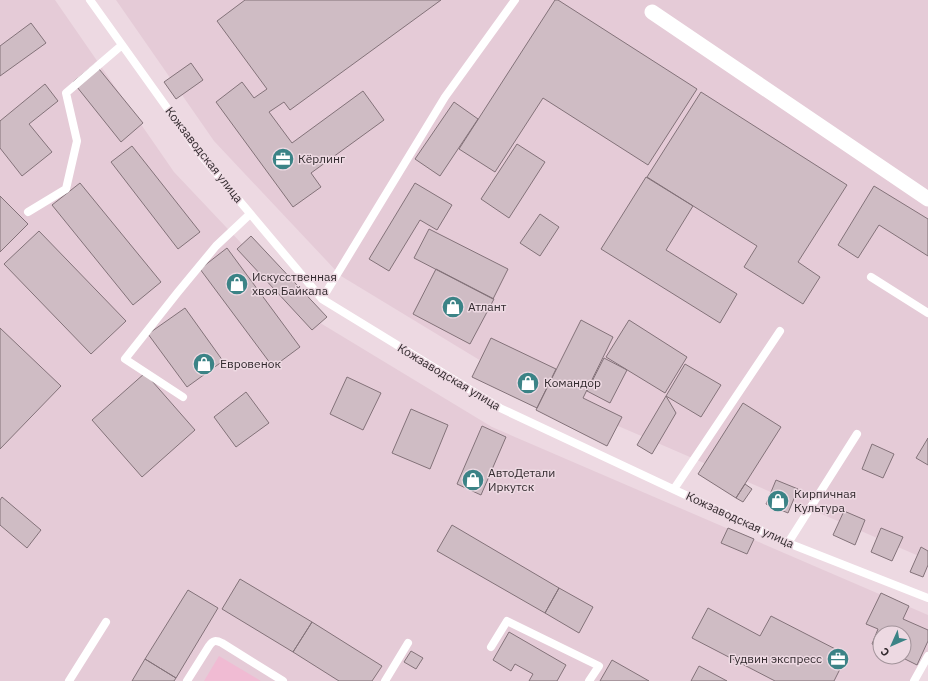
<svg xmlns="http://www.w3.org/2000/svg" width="928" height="681" viewBox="0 0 928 681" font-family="'IBM Plex Sans',sans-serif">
	<rect width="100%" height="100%" fill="#edd9e2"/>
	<path fill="#e5cbd7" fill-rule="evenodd" d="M0,0H55L174,172L312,318L492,427L928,615V659L915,681H0ZM880,633H904V657H880Z
		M116,0H928V560L514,381L341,276L214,141Z"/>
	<path fill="#f0bbd3" d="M219,656L261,681H204Z"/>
	<path fill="#cfbcc4" stroke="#837279" d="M245,0H441L290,110L284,102L269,112L292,143L363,91L384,120L311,173L321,187L293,207L216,102L242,82L254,98L267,89L217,21Z
		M555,0H558L697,89L648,165L543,98L495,172L459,149Z
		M31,23L46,43L0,76V46Z
		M191,63L203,80L176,99L164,82Z
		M95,64L143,123L121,142L73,82Z
		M45,84L58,101L29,124L52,152L22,176L0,148V121Z
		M701,92L847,185L798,262L820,277L803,304L744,267L757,246L647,177Z
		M454,102L478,119L440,176L415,159Z
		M517,144L545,162L509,218L481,199Z
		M132,146L200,232L178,249L111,162Z
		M646,177L693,206L666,250L737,294L720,323L601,249Z
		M80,183L161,282L133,305L52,205Z
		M415,183L452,205L437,230L420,220L389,271L369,259Z
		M874,186L928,219V256L879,225L858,258L838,245Z
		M0,196L28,224L0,252Z
		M540,214L559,227L540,256L520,243Z
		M429,229L508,269L493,299L414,258Z
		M39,231L126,321L91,354L4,264Z
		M251,236L327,317L312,330L237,249Z
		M227,248L300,347L273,367L200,269Z
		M436,269L494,299L470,344L413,314Z
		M185,308L223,361L187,387L148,334Z
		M581,320L613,337L583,398L622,417L607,446L536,410Z
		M629,320L687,357L665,393L606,357Z
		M0,328L61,386L0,449Z
		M491,338L556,369L537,408L472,377Z
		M604,358L627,370L610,403L587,391Z
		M685,364L721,385L701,417L666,396Z
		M145,373L195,430L142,477L92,420Z
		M347,377L381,393L363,430L330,414Z
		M246,392L269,423L236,447L214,417Z
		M666,396L676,413L652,454L637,445Z
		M743,403L781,427L736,498L698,474Z
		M411,409L448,425L430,469L392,453Z
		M482,426L506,437L481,495L457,484Z
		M928,438V465L916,458Z
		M872,444L894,454L883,478L862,469Z
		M776,480L798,489L788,513L766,504Z
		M745,484L752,489L743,502L736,498Z
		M2,497L41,530L27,548L0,525V500Z
		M844,511L865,520L855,545L833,535Z
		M452,525L559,588L545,613L437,551Z
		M728,528L754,539L747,554L721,543Z
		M881,528L903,537L892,561L871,552Z
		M921,547L928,551V565L923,577L910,572Z
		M240,579L312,622L293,652L222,609Z
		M559,588L593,607L579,633L545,613Z
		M188,590L218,608L176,678L145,659Z
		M881,593L909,606L903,619L928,630V641L917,665L901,657H904V633H880V648L872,644L878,629L866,624Z
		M708,608L760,636L771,616L847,655L834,681H775L692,638Z
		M312,622L382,666L372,681H339L293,652Z
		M509,632L566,665L557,681H529L533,674L515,664L511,671L493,660Z
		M411,651L423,658L416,669L404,662Z
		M145,659L176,678L174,681H132Z
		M612,660L649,681H600Z
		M699,666L727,681H691Z"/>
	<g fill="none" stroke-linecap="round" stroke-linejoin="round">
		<path stroke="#fff" stroke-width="8" d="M90,0L200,154L322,299L500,408L788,543L928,598
			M28,212L66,189L77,141L66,93L122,45
			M871,277L928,313
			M322,299L445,97L515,0
			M183,397L125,359L178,292L216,246L250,214
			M674,489L780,331
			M788,543L857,434
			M491,647L507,621L599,666L589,681
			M69,681L106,622
			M187,681L209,646C213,640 216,640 222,643L283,681
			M385,681L408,643
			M914,681L928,656"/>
		<path stroke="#fff" stroke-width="15" d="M652,12L928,199"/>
	</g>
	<defs>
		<g id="office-disc" transform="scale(1.15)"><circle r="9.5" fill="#3b8386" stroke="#edd9e2"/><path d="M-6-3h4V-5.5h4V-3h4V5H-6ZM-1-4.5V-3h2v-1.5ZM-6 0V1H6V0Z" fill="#fff"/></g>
		<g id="shop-disc" transform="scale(1.15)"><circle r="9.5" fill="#3b8386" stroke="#edd9e2"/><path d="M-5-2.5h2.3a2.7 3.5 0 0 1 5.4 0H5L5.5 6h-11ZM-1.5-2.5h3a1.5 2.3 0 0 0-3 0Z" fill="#fff"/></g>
	</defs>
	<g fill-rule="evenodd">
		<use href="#office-disc" x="283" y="159"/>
		<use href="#shop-disc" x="237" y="284"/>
		<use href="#shop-disc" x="453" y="307"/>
		<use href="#shop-disc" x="204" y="364"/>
		<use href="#shop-disc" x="528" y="383"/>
		<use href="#shop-disc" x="473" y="480"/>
		<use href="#shop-disc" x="778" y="501"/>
		<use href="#office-disc" x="838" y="659"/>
	</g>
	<g text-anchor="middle" stroke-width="3" stroke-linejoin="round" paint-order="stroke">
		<g font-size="12" fill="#322a2e" stroke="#edd9e2">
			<text transform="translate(204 155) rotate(52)" y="4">Кожзаводская улица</text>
			<text transform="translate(449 377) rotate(31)" y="4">Кожзаводская улица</text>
			<text transform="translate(740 520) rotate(25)" y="4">Кожзаводская улица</text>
		</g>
		<g font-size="12" fill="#322a2e" stroke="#edd9e2" text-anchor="start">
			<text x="298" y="163">Кёрлинг</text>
			<text x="252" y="281">Искусственная<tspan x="252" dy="14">хвоя Байкала</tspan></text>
			<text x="468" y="311">Атлант</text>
			<text x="220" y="368">Евровенок</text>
			<text x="544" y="387">Командор</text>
			<text x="488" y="477">АвтоДетали<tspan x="488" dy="14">Иркутск</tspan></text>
			<text x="794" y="498">Кирпичная<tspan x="794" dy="14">Культура</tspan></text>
			<text x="822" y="663" text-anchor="end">Гудвин экспресс</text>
		</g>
	</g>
	<g transform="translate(892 645) rotate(225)"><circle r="19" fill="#edd9e2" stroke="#a2939a"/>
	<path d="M0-3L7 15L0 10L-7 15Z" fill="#3b8386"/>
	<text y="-6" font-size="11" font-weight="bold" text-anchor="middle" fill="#322a2e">С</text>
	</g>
</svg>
